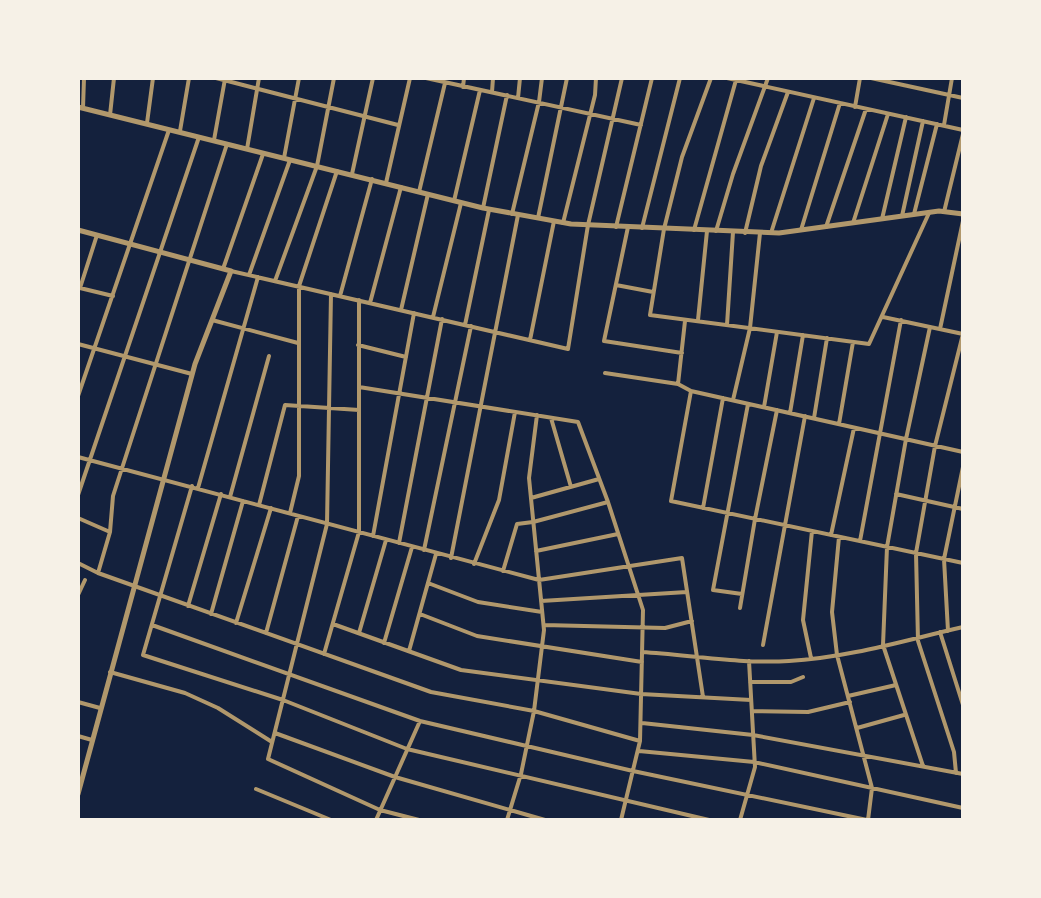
<svg xmlns="http://www.w3.org/2000/svg" width="1041" height="898" viewBox="0 0 1041 898" font-family="'Noto Sans',sans-serif">
	<rect width="100%" height="100%" fill="#14213d"/>
	<g fill="none" stroke-linecap="round" stroke-linejoin="round">
		<path stroke="#b1986c" stroke-width="4" d="M216,78L398,125
			M426,78L641,125
			M711,78L682,157L664,229L650,315L869,344L929,213
			M727,78L963,130
			M871,78L963,98
			M463,87L464,78
			M492,92L493,78
			M518,98L520,78
			M855,107L860,78
			M83,108L84,78
			M110,115L114,78
			M147,123L153,78
			M944,125L952,78
			M180,131L189,78
			M214,140L225,79
			M227,144L113,496L110,532L98,573L431,692L534,711L640,741
			M247,149L259,78
			M284,158L299,78
			M352,174L373,78
			M386,183L410,78
			M419,192L445,83
			M454,201L480,90
			M483,208L507,95
			M944,212L963,134
			M512,214L539,102L542,78
			M914,214L937,124
			M902,216L923,121
			M538,218L567,78
			M882,219L906,117
			M563,223L595,95L596,78
			M853,223L888,114
			M616,227L652,78
			M628,227L604,341L682,353
			M826,227L866,109
			M642,228L680,78
			M694,230L736,80
			M801,230L840,103
			M716,231L733,174L768,78
			M745,233L761,166L788,92
			M771,233L814,98
			M223,269L263,154
			M231,271L568,349L588,225L622,78
			M249,275L290,160
			M275,281L317,166L334,78
			M616,285L653,292
			M80,288L97,235
			M80,288L113,296
			M331,294L327,524L268,759L380,810L419,820
			M340,296L372,179
			M370,303L401,187
			M401,310L428,194
			M433,317L461,203
			M883,317L963,334
			M212,320L298,343
			M698,320L707,231
			M685,321L678,384L691,391
			M465,325L489,210
			M727,325L733,232
			M940,329L963,221
			M530,340L554,221
			M78,344L192,374
			M358,345L406,357
			M605,373L678,384
			M359,387L578,422L608,502L643,610L640,741L621,820
			M78,396L169,130
			M733,400L750,328L760,233
			M764,407L777,332
			M790,413L803,335
			M551,418L571,487
			M814,418L827,338
			M839,424L853,342
			M963,452L691,391L671,501L963,563
			M78,457L539,580L682,558L703,697
			M192,486L143,655L283,700L407,749L709,820
			M198,488L258,277
			M896,494L963,509
			M78,495L199,137
			M230,497L269,356
			M531,498L599,479
			M259,505L285,405L359,410
			M703,508L723,398
			M290,513L299,476V286L337,171
			M78,518L110,532
			M831,535L854,428
			M373,536L414,313
			M839,537L832,612L837,655L872,788L868,820
			M860,541L901,320
			M399,543L442,319
			M424,550L471,326
			M536,551L618,534
			M451,558L518,215
			M78,563L98,573
			M474,564L499,500L515,412
			M503,571L517,524L533,522L608,502
			M428,583L478,602L542,612
			M742,594L713,590L748,404
			M78,595L85,580
			M541,601L687,592
			M188,606L221,494
			M740,608L755,519L777,410
			M211,614L243,501
			M420,614L477,636L642,662
			M236,623L271,508
			M333,624L461,670L641,694L751,700
			M152,625L420,721L633,771L867,820
			M544,625L665,628L692,621
			M948,631L944,559L963,467
			M940,632L963,705
			M266,633L298,516
			M359,633L386,540
			M384,643L412,547
			M763,645L805,416
			M409,651L436,554
			M642,652C690,655 740,664 789,661C847,658 906,640 963,627
			M324,654L359,532V300
			M811,658L803,620L812,531
			M110,672L185,693L218,708L272,742
			M750,682H791L803,677
			M848,696L896,685
			M78,702L100,708
			M752,711L808,712L850,702
			M642,723L753,735L963,774
			M857,728L904,715
			M275,733L395,777L545,820
			M78,736L92,740
			M639,751L754,762L963,808
			M923,766L883,645L887,547L906,439L930,327
			M956,773L954,752L918,641L916,553L935,446L963,334
			M256,789L331,820
			M376,820L420,721
			M507,820L521,774L534,711L544,630L529,478L537,415
			M740,820L755,767L749,661"/>
		<path stroke="#b1986c" stroke-width="5" d="M78,107L483,208L571,224L779,233L939,211L963,214
			M78,230L231,271L195,364L78,794"/>
	</g>
	<rect width="1041" height="898" fill="none" stroke="#f6f1e7" stroke-width="160"/>
</svg>
